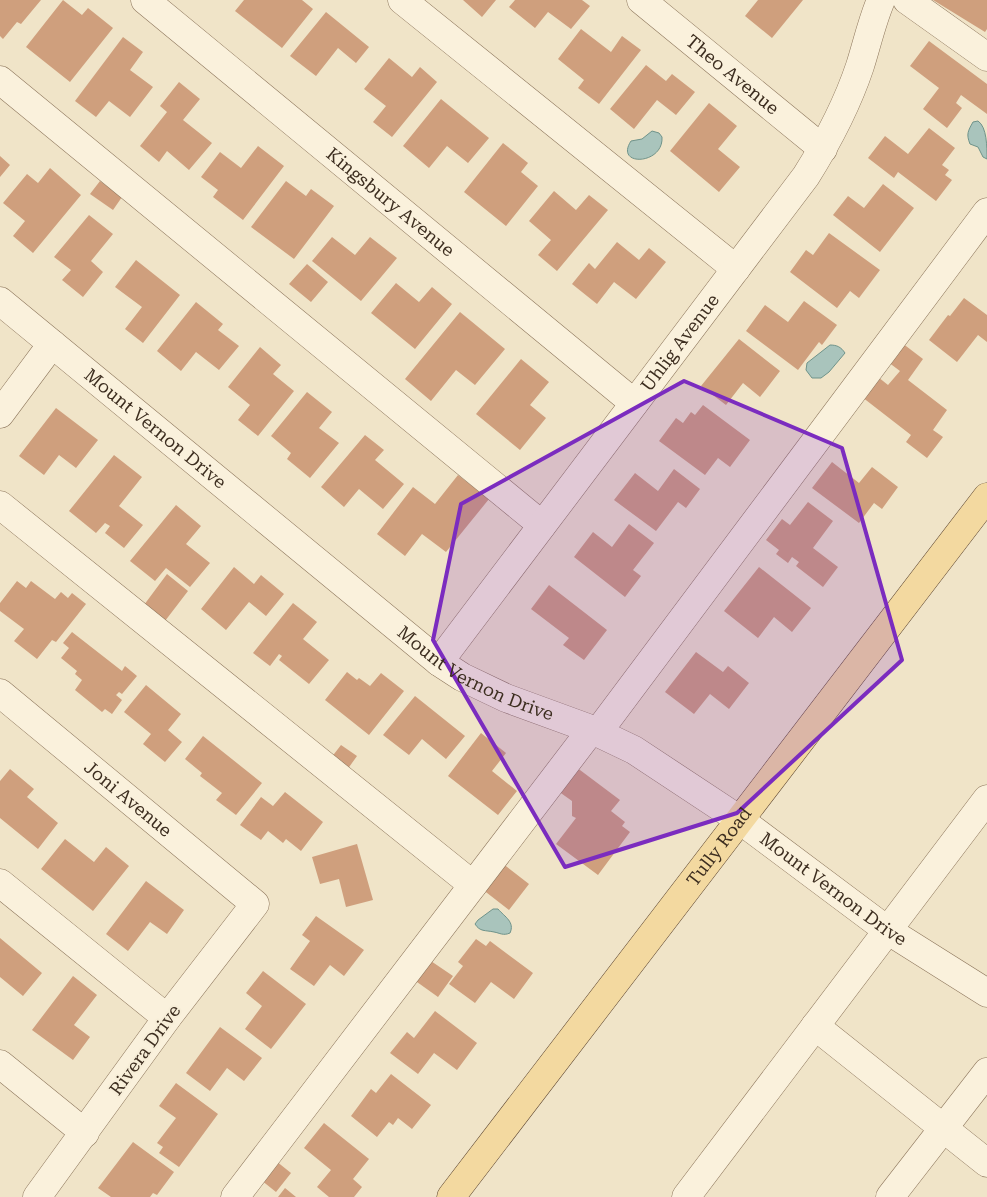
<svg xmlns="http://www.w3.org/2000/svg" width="987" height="1197" viewBox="0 0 987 1197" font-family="'Roboto Serif',serif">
	<rect width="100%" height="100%" fill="#f0e4c8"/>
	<path fill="#a9c4bc" stroke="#6f938a" d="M978,121C987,127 987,147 987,159L983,157L978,147L970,144C966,134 968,131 973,122Z
		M652,131L659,133L662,137C664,165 614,167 631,141L642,139Z
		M830,345C837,345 841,347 845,353L829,372L821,378H812L806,370L807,363Z
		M493,909H498C505,917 515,922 510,933C503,936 500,933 494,932C485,930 480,932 475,924L478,920Z"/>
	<path fill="#cf9f7d" d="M0,0H41L21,24L17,22L3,39L0,36Z
		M63,0L82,15L88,8L113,28L70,82L26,47Z
		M244,0H302L313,9L282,48L235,11Z
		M463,0H496L482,17Z
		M515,0H582L590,6L571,29L548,12L535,28L509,7Z
		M758,0H803L772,38L745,16Z
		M933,0H987V29L985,32Z
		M326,12L369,47L356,63L338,48L316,76L290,56Z
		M581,29L611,52L622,36L641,50L599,104L578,88L584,80L558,59Z
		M123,37L143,52L130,70L153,87L130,117L109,101L96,117L75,101Z
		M929,41L987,84V114L961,95L956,103L962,108L947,128L923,109L939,88L910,66Z
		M389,58L412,77L420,67L437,82L392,137L373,122L386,106L364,89Z
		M646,65L666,81L672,74L695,92L676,115L657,100L634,129L610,109Z
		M179,82L200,99L183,120L212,143L189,170L167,151L159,162L140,146L167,112L160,106Z
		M441,99L489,138L468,163L447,146L429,168L403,146Z
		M709,103L737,126L718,149L740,167L719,192L670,151Z
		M929,128L955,148L942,165L949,170L945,175L952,180L936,201L898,172L894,178L868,158L885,136L908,154Z
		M503,143L528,163L521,172L538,186L506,226L464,192Z
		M258,146L284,166L243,220L213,197L218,190L201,177L220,152L241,168Z
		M0,156L10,165L0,177Z
		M50,168L81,195L33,253L13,236L25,221L3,203L27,174L38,183Z
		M100,181L122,197L113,210L90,194Z
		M286,181L306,196L311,189L334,206L294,259L251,227Z
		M883,184L914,208L880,252L833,215L848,196L864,208Z
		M554,191L576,210L589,195L608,210L557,271L538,255L551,240L529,221Z
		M89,215L113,234L91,261L103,272L83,297L62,280L71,270L54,257Z
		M829,233L880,270L859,298L850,291L837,308L790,272L806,250L813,255Z
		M332,237L355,255L370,237L397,258L361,301L312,261Z
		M617,242L639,260L649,248L666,262L636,299L614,282L597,304L572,284L589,263L595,269Z
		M136,260L180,295L143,343L125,329L142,307L115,287Z
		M307,264L328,282L311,302L289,284Z
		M396,283L419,302L432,287L452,304L415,349L371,313Z
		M964,298L987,315V342L978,335L957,362L929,340L948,315L950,316Z
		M804,301L837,325L822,345L819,342L798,370L746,331L765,305L788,322Z
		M196,302L223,324L218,330L239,346L219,370L196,352L181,371L157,351Z
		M460,312L505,349L475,385L456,370L431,401L405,379Z
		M739,339L780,371L760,397L743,383L726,405L701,386Z
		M902,343L923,359L908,380L947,410L933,430L943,437L927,458L906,442L911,435L862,397L878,377L888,385L900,371L888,362Z
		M260,347L281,365L273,374L294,391L258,436L238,420L250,405L228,387Z
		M521,359L549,382L530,405L546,418L520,450L476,414Z
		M307,392L332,412L319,428L339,443L310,478L287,459L291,453L271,436Z
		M703,405L750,440L730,467L718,458L705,475L659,441L676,418L683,423L691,412L695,415Z
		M56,408L98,440L76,468L59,455L44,475L19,456Z
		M365,435L384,450L375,460L404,484L383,509L359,489L344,507L321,487Z
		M114,455L142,477L119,506L143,525L124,548L105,533L110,526L105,523L96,533L69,511Z
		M832,462L859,483L872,467L898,487L882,509L874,503L859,523L812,488Z
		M674,469L700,489L686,508L678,502L656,531L614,500L635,473L658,491Z
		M458,475L489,499L446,552L422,534L405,556L377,534L413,487L435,504Z
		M808,502L833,521L813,548L838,567L823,587L796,566L799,562L792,557L788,563L776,554L779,550L766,540L782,519L790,525Z
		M176,505L201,526L186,544L210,563L190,587L166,568L155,581L130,561Z
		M629,524L654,543L633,570L641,576L625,597L574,557L593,532L612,547Z
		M234,567L254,584L261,575L284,594L266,616L249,602L226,630L201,609Z
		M759,567L811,608L792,632L774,617L758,638L724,611Z
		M167,574L188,591L165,621L144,605Z
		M17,581L26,588L31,581L55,599L61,592L68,598L72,593L86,604L56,642L52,640L37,659L14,641L24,629L0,611V603Z
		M549,585L607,630L584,660L563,645L569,638L531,609Z
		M293,603L317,622L303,639L329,660L309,684L279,660L282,656L279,654L270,666L253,653Z
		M72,632L122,671L125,666L137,676L122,694L119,692L116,695L122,700L112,714L105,709L102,712L75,690L82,680L75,674L77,671L61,658L69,648L63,643Z
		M696,652L723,672L728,666L749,683L729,709L710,694L694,714L665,692Z
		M347,672L357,680L359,678L370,686L381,673L404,691L369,735L325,700Z
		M146,685L181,714L168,730L182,742L165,762L143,744L151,734L124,712Z
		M415,696L465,736L446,759L422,739L409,755L383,735Z
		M481,733L506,753L492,771L517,791L498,815L448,776Z
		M203,736L262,783L236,815L216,800L222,793L200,776L202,773L185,759Z
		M341,745L357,756L347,770L331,758Z
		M576,767L620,800L611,811L625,822L622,826L630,832L598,875L556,844L576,818L572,816V801L558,791Z
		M10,769L34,789L27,797L58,823L38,849L0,818V781Z
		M285,792L323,822L301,851L286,839L283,843L268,831L261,840L240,825L261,797L273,806Z
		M65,839L94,862L106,847L129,866L93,911L41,869Z
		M357,844L373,900L346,907L339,879L320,884L312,857Z
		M502,863L529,884L509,910L482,889Z
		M146,881L184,910L167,934L150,922L128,951L106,934Z
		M316,916L364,950L344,976L330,965L314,986L290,969L310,941L302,935Z
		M0,938L42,973L23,996L0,977Z
		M476,939L486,946L490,941L533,973L514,999L491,982L475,1003L449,984L463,966L458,962Z
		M425,957L453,976L438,997L410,977Z
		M263,971L306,1004L271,1049L245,1029L262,1006L246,993Z
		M73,976L97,995L74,1025L90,1037L73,1060L32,1030Z
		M435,1011L477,1043L457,1070L434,1053L418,1074L390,1053L407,1032L414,1038Z
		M220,1027L262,1058L244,1081L227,1068L210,1091L186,1073Z
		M391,1074L431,1105L412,1129L398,1118L393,1125L389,1122L377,1137L351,1116L371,1089L376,1093Z
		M176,1083L218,1114L179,1167L159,1153L163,1147L157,1143L176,1118L159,1106Z
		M324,1123L369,1159L353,1179L362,1187L354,1197H329L317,1187L331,1170L304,1148Z
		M133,1142L174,1172L157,1195L153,1193L150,1197H111L98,1188Z
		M271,1157L291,1173L276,1192L256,1176Z
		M285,1188L296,1197H278Z"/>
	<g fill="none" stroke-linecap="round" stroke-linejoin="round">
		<g stroke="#8d765c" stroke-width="29">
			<g id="minor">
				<path id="s1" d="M145,0L634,403"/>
				<path d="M402,0L736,269"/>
				<path id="s2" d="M641,0L823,149"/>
				<path d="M907,0L987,57"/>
				<path d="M0,80L542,525"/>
				<path id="s3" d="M0,301L439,662L462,677L506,698L588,728L634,750L740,820L887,930L987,993"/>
				<path d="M0,414L52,344"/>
				<path d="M0,505L473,885"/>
				<path id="s4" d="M439,662L806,176C828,141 847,105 860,66C867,44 872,21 881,0"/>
				<path id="s5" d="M0,693L255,904L167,1018L37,1197"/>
				<path d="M598,732L987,212"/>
				<path d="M0,883L167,1018"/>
				<path d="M815,1026L987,1163"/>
				<path d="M0,1064L85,1133"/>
				<path d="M235,1197L592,729"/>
				<path d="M686,1197L987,799"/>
				<path d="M890,1197L987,1072"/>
			</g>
		</g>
		<g stroke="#5b4430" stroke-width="29">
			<g id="major">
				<path id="s6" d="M451,1197L987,497"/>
			</g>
		</g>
		<use href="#minor" stroke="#faf1dc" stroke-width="28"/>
		<use href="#major" stroke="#f3d9a0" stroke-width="28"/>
	</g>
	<path fill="#7b2cbf" fill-opacity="0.2" stroke="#7b2cbf" stroke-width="4" stroke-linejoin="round" d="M684,381L842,448L902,660L737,813L565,867L433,640L461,504Z"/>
	<g text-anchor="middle" stroke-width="4" stroke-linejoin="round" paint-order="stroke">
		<g font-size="18" fill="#3d2e20" stroke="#f7eed8">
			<text dy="6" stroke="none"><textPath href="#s2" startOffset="118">Theo Avenue</textPath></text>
			<text dy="6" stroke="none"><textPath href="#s1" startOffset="318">Kingsbury Avenue</textPath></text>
			<text dy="6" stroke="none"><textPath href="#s4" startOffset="400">Uhlig Avenue</textPath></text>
			<text dy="6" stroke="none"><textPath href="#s3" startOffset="201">Mount Vernon Drive</textPath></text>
			<text dy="6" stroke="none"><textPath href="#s3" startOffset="606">Mount Vernon Drive</textPath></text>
			<text dy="6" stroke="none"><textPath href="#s5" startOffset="166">Joni Avenue</textPath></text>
			<text dy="6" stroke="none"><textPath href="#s6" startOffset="441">Tully Road</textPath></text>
			<text dy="6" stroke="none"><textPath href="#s3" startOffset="1026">Mount Vernon Drive</textPath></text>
			<text transform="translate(145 1050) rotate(-54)" y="6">Rivera Drive</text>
		</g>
	</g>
</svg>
